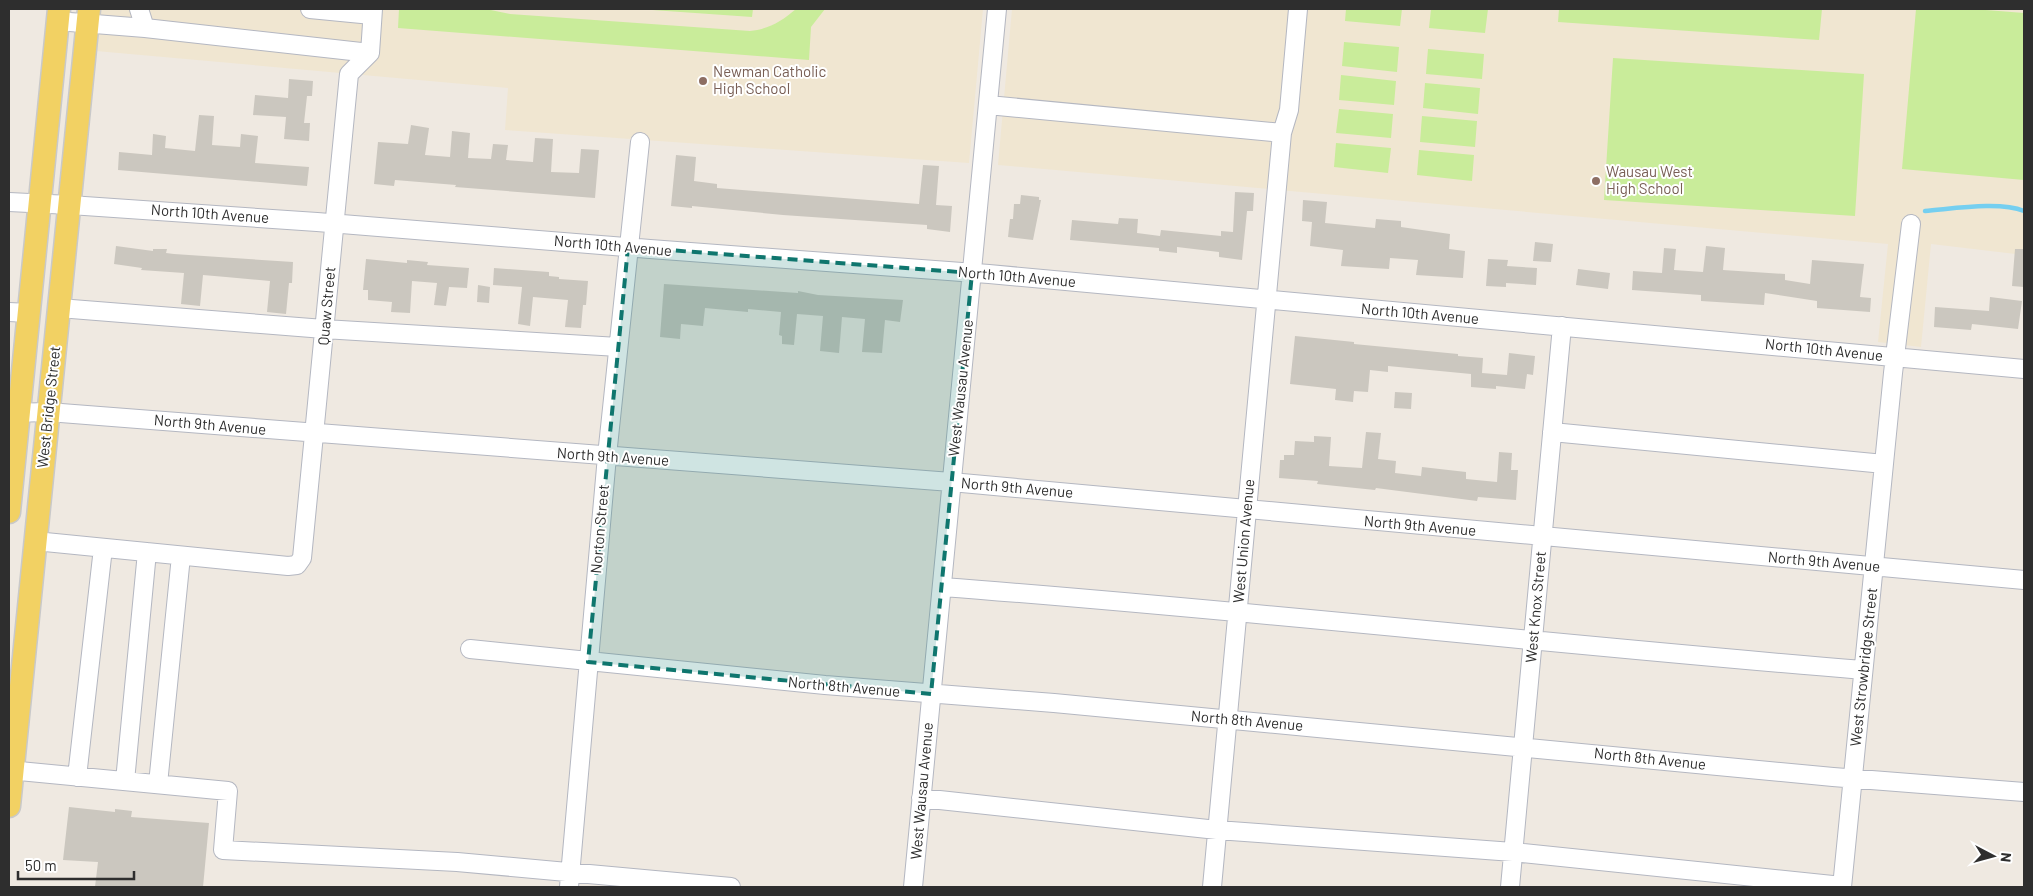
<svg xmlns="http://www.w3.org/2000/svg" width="2033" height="896" viewBox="0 0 2033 896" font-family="Barlow,sans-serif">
	<rect width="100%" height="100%" fill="#efe9e1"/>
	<path fill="#f0e6d1" d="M100,9H983L969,163L505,130L508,88L96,51Z
		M1012,9H2024V255L1931,244L1921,347L1878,342L1888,244L998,165Z"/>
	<path fill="#c9ec9a" d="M399,9H486L510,14L750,31C769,29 782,21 796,9H825L811,27L809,60L398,28Z
		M638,9H753L752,17Z
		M1346,9H1402L1400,26L1345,21Z
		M1431,9H1488L1485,33L1429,28Z
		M1559,9H1822L1819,40L1558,22Z
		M1916,9H1973L2024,13V180L1902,169Z
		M1344,42L1399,47L1397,72L1342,66Z
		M1428,49L1484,54L1482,79L1426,74Z
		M1613,58L1864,74L1855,216L1604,200Z
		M1341,75L1396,81L1394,105L1339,100Z
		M1425,83L1480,88L1478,114L1423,108Z
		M1339,109L1393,114L1391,138L1336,133Z
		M1422,116L1477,121L1475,147L1420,142Z
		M1336,143L1391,148L1388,173L1334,167Z
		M1419,150L1474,155L1472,181L1417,175Z"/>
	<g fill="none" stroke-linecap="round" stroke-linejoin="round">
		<path stroke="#75cff0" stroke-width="4.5" d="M1925,211C1952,209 1999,201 2024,211"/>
	</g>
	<path fill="#cbc7bf" d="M289,79L313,81L312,96H307L304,123H310L309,141L284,139L286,117L253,115L255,95L288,98Z
		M199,115L214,116L212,145L240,147L241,134L258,136L255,163L309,167L307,186L118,170L119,152L152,155L153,134L166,136L165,148L195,151Z
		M411,125L429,128L425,155L450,157L452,131L470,133L468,158L491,159L493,144L508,145L506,160L533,162L535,138L553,139L551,172L579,173L581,149L599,150L595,198L455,187L456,185L395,180L394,186L374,184L378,142L408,144Z
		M676,155L696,157L694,181L717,184V188L919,204L923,165L939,166L936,205L952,206L950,232L927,229V225L783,215L692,206V208L671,206Z
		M1235,192L1254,193L1253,211H1247L1242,260L1219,257V252L1177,247V253L1159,251V248L1070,240L1072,220L1118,224L1119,218L1138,219L1137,233L1160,236L1161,230L1221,236V231L1233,232Z
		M1021,195L1039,197V200H1041L1033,240L1008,237L1010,219H1013L1014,204H1020Z
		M1303,200L1327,202L1325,223L1375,228L1376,219L1401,221V227L1450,234L1449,249L1465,251L1463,278L1416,275L1418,260L1390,258L1389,269L1341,266L1343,250L1310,246L1312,222L1302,221Z
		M1535,242L1553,244L1551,262L1533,261Z
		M116,246L153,251V249H167L166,253L174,254L293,262L292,283H289L286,314L267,312L270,281L226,277L203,275L200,306L181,304L184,273L141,270L142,268L114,264Z
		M1706,246L1725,248L1723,270L1785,274V280L1810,284L1812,260L1864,264L1860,297L1871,298L1870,312L1817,308V301L1765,293L1764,305L1701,301V295L1632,290L1633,271L1662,273L1664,248L1676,249L1674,270L1703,272Z
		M2015,249H2024V287L2012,286Z
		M366,259L407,263V260L428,262L427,265L469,268L467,288L449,287L446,306L434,305L437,283L412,281L410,313L391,312L392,302L368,300V290H363Z
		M1488,259L1508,260L1507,266L1537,268L1536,285L1506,283V287L1486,286Z
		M494,268L549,272V276L559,277V279L588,281L586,305H583L581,328L565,327L568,300L533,297L530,326L518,324L522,287L493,285Z
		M1578,269L1610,273L1608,289L1576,285Z
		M664,284L798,293V291L818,295L903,300L900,322L885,320L882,353L862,352L865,319L842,317L839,353L820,351L823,316L797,314L794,345L782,344V336L779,335L781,312L748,309V312L705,308L703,326L681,324L680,339L660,337Z
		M478,285L490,287L489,303L477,302Z
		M1990,297L2022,301L2018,329L1972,324L1971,330L1934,327L1935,307L1989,311Z
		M1295,336L1354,342V344L1458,354V356L1483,358L1482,373L1507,375L1509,353L1535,356L1533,375L1527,374L1525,389L1496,386V389L1471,387V374L1388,366V372L1370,370L1368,392L1354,391L1353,402L1335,400L1336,389L1290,384Z
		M1395,392L1412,393L1411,409L1394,408Z
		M1366,432L1381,433L1378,459L1396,461L1395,473L1421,476L1422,467L1466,472V479L1497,482L1499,452L1512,453L1511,470H1518L1516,500L1478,497L1477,501L1376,488L1375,490L1317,484L1318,481L1279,478L1280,460H1284V455H1294L1295,441L1314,442V436L1331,437L1329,466L1362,468Z
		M69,807L115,812V809L132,811L131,817L209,823L203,887H95L98,862L63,860Z"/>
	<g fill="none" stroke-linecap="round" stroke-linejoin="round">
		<g stroke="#b4b7c1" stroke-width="20">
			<path id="minor" d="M139,9L145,28
				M310,9L372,15
				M57,21L145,28L370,53
				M988,105L1282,133
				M9,202L70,205L317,222L650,249L989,274L2024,369
				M59,308L324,329L618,347
				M9,312L28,313
				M9,413L48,412L951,482L2024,580
				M1552,432L1884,464
				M35,541L288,566L297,565L302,558L349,74L370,53L373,9
				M942,587C1249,610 1556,645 1863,670
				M470,649L825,685L1054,703L1833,777L2024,792
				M9,770L228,791L223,850L457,862L731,887
				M77,777L103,548
				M125,781L147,552
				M158,784L181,556
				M921,798L1217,830L1513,852L1842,886
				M569,887L607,456L640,142
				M913,887L997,9
				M1212,887L1282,133L1289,110L1298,9
				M1510,887L1562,326
				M1842,887L1893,373L1911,224"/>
		</g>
		<g stroke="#c9c9c9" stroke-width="25">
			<path id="major" d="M9,512L59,9
				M9,806L89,9"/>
		</g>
		<use href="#minor" stroke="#fff" stroke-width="18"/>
		<use href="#major" stroke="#f2d163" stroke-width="22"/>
	</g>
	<path fill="#0f766e" fill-opacity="0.2" stroke="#0f766e" stroke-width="4" stroke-dasharray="10 6" stroke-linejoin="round" d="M628,247L972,273L931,694L588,662Z"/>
	<g fill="#8d6e63" stroke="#fff" stroke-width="2">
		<circle cx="703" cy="81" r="5"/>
		<circle cx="1596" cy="181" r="5"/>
	</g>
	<g text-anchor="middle" stroke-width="4" stroke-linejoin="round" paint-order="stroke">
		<g font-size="15" fill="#785e54" stroke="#fff" text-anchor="start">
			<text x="713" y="77">Newman Catholic<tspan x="713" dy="17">High School</tspan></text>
			<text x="1606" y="177">Wausau West<tspan x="1606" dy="17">High School</tspan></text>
		</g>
		<g font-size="15" fill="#2e2e2e" stroke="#fff">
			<text transform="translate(210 214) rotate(4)" y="5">North 10th Avenue</text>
			<text transform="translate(613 246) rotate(5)" y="5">North 10th Avenue</text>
			<text transform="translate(1017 277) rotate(5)" y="5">North 10th Avenue</text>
			<text transform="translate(327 306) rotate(-85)" y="5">Quaw Street</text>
			<text transform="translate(1420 314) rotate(5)" y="5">North 10th Avenue</text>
			<text transform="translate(1824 350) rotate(6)" y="5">North 10th Avenue</text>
			<text transform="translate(961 388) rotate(-84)" y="5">West Wausau Avenue</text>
			<text transform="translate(49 407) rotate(-84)" y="5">West Bridge Street</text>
			<text transform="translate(210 425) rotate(5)" y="5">North 9th Avenue</text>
			<text transform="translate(613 457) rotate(4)" y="5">North 9th Avenue</text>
			<text transform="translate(1017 488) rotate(5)" y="5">North 9th Avenue</text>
			<text transform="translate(1420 526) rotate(5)" y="5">North 9th Avenue</text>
			<text transform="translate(600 529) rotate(-85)" y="5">Norton Street</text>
			<text transform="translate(1244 541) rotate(-85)" y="5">West Union Avenue</text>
			<text transform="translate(1824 562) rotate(5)" y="5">North 9th Avenue</text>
			<text transform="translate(1536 607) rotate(-85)" y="5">West Knox Street</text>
			<text transform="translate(1864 667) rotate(-84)" y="5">West Strowbridge Street</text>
			<text transform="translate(844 687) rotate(5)" y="5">North 8th Avenue</text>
			<text transform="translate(1247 721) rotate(5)" y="5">North 8th Avenue</text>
			<text transform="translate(1650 759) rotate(6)" y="5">North 8th Avenue</text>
			<text transform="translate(922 791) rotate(-85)" y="5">West Wausau Avenue</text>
		</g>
	</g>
	<rect width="2033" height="896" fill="none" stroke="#2e2e2e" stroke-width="20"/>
	<g transform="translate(1993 856) rotate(96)" stroke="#ffffff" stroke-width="4" paint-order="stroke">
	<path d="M0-4L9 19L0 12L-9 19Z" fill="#2e2e2e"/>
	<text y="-8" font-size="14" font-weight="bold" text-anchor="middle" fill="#2e2e2e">N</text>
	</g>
	<path d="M18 871v8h116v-8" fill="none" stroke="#2e2e2e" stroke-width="2.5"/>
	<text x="25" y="871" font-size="15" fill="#2e2e2e" stroke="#ffffff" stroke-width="4" paint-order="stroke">50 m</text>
</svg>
